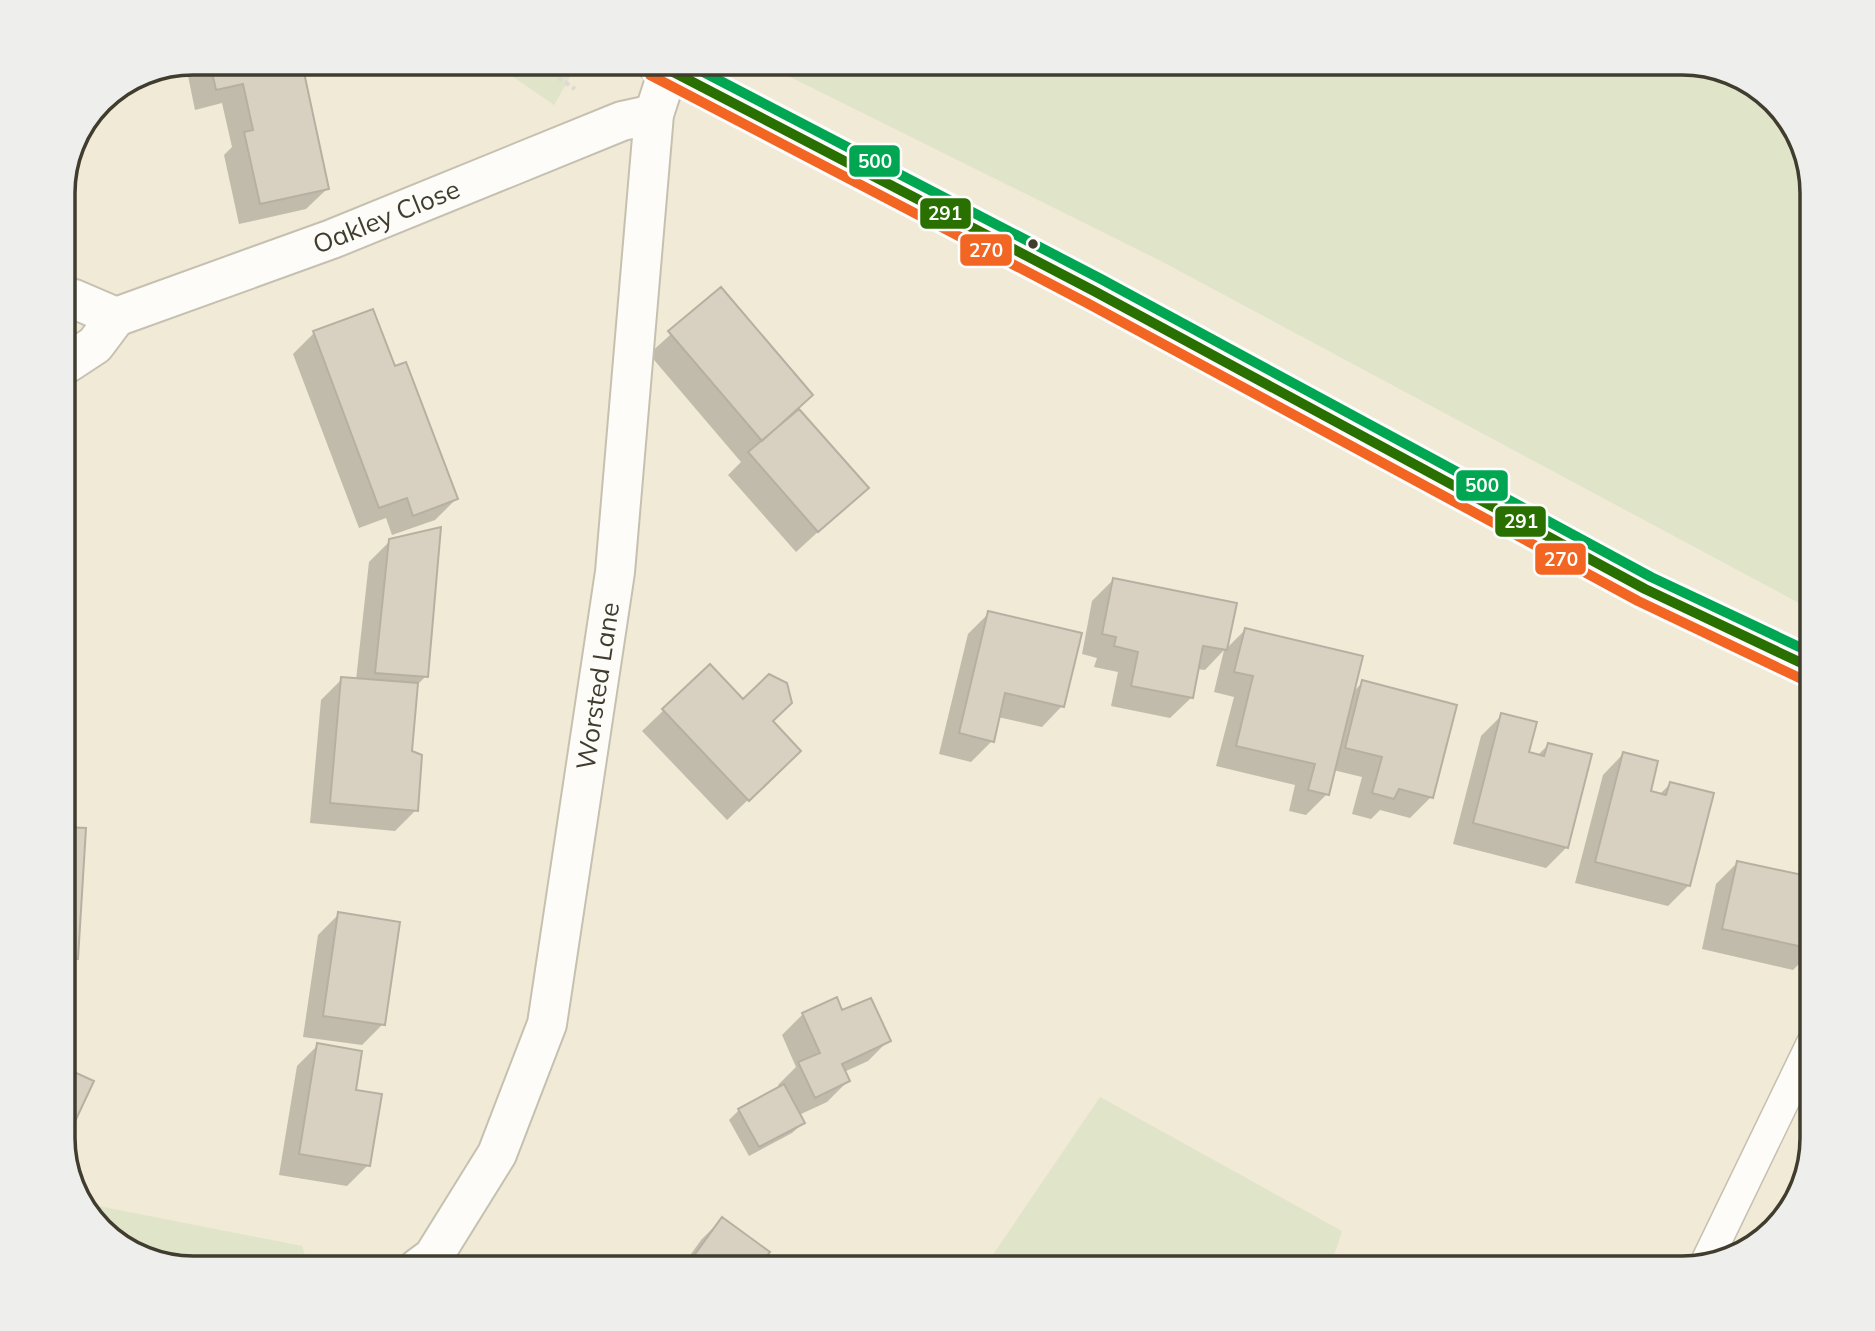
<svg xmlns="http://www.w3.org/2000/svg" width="1875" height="1331" viewBox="0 0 1875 1331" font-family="Mulish,sans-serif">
	<rect width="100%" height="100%" fill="#f0ead6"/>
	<path fill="#e0e4c8" d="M493,63H578L554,105Z
		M762,63H1682L1761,90L1798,135L1812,193V610L1159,260Z
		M1100,1097L1342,1231L1330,1268H984Z
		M83,1203L302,1246L309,1268H193L114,1241Z"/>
	<path fill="#0003" d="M193,63H300L327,189L306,209L239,224L224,155L232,147L222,103L195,110L186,66Z
		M721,289L797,409L866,488L796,552L728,475L741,462L649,354Z
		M314,333L394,368L456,499L435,520L392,535L386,518L359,528L293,354Z
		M390,541L426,676L416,686L410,752L416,810L395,831L310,823L321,700L342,679L356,680L369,562Z
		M1113,580L1225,650L1245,630L1352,693L1363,682L1431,797L1410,818L1380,810L1371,819L1352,814L1362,777L1333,770L1327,794L1306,815L1289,811L1295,785L1216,766L1234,697L1214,692L1224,650L1205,670L1197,669L1191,698L1170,718L1111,706L1118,672L1094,667L1097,658L1082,654L1092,601Z
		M989,613L1062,706L1042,727L998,717L992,741L971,762L939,754L968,634Z
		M710,666L743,701L771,721L778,771L727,820L642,731Z
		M1502,715L1526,753L1537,756L1548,745L1567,847L1546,868L1453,844L1481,736Z
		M1623,754L1649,792L1659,795L1670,784L1689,885L1668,906L1575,883L1603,775Z
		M63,829L77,959L63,972Z
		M1737,863L1812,879V951L1793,970L1702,949L1716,884Z
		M339,914L383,1024L362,1045L303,1037L318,935Z
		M842,1013L889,1040L868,1061L844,1072L848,1081L827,1102L799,1115L803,1123L792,1133L749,1156L729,1120L739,1110L780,1088L778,1085L796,1067L782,1035L803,1014Z
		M318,1045L354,1091L368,1165L347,1186L279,1175L297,1066Z
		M722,1219L756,1268H681L701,1240Z"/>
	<path fill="#d8d1c1" stroke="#b7b0a2" stroke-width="2" d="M210,63H302L329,189L260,204L244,132L253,130L243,84L216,90Z
		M721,287L813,395L762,441L668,331Z
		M373,309L395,366L406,362L458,499L413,516L407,498L379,508L313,331Z
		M799,409L869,488L818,532L748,452Z
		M441,527L428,677L375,673L389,539Z
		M1113,578L1237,603L1227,650L1203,646L1193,698L1131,686L1138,652L1114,646L1116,637L1102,634Z
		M988,611L1082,633L1064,707L1005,693L994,742L959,733Z
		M1245,628L1363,656L1329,795L1308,790L1315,764L1236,746L1253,676L1234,672Z
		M710,664L743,699L769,674L787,683L792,703L773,721L801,751L749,801L662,709Z
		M341,677L418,683L412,751L422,755L418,811L330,803Z
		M1362,680L1457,705L1433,798L1399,789L1394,799L1372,793L1382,757L1345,748Z
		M1501,713L1537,722L1529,752L1544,756L1548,743L1592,754L1568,848L1473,823Z
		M1623,752L1658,761L1651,791L1666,795L1670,782L1714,793L1690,886L1595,862Z
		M63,827L86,828L78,959L63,958Z
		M1737,861L1812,877V949L1722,929Z
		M338,912L400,922L385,1025L323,1016Z
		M837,997L842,1010L871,998L891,1041L842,1064L850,1081L815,1098L798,1062L820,1053L802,1013Z
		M317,1043L362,1051L356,1090L382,1094L370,1166L299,1154Z
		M63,1067L94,1081L63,1147Z
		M784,1084L805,1123L759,1147L738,1109Z
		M722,1217L770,1252L758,1268H685Z"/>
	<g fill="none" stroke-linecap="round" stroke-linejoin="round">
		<g stroke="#c5c0b0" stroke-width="33">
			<path id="lane" d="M1706,1262L1812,1043"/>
		</g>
		<g stroke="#c5c0b0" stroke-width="42">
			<g id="street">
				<path id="s1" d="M63,298L74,299L116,317L332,239L622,121L654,114"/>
				<path d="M63,366L95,345L116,317"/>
				<path id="s2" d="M418,1268L433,1257L497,1154L547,1024L615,572L654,114L668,71"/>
			</g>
		</g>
		<g stroke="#ccc9bf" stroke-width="42">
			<path id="highway" d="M656,63L1094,291L1645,589L1812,668"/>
		</g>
		<path stroke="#dcdbd4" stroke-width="4.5" stroke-dasharray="5 3.5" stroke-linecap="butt" d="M537,63L575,89"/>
		<use href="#lane" stroke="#fdfcf9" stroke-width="30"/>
		<use href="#street" stroke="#fdfcf9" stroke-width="38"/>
		<use href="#highway" stroke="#dcd5c8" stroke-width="38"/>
		<g stroke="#fdfdfd" stroke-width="16">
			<path id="bus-1" d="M656,63L1094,291L1645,589L1812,668"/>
		</g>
		<g stroke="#fdfdfd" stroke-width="16">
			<path id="bus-2" d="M650,75L1087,303L1638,601L1806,681"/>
		</g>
		<g stroke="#fdfdfd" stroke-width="16">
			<path id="bus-3" d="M686,63L1101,279L1651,577L1812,653"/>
		</g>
		<use href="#bus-1" stroke="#297000" stroke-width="10"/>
		<use href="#bus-2" stroke="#f26522" stroke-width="10"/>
		<use href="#bus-3" stroke="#00a651" stroke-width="10"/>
	</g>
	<circle fill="#403c2e" stroke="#fdfdfd" stroke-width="2.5" cx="1033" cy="244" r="6"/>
	<g text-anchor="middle" stroke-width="5" stroke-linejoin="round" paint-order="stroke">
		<g font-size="26" fill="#403c2e" stroke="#fdfdfd">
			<text dy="9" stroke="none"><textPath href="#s1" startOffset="345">Oakley Close</textPath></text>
			<text dy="9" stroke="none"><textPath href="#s2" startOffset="621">Worsted Lane</textPath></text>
		</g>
	</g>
	<path d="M0 0H1875V1331H0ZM193 75H1682A118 118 0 0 1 1800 193V1138A118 118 0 0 1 1682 1256H193A118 118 0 0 1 75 1138V193A118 118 0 0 1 193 75Z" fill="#eeeeec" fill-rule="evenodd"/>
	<path fill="none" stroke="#403c2e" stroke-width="3.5" d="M193 75H1682A118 118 0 0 1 1800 193V1138A118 118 0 0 1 1682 1256H193A118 118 0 0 1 75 1138V193A118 118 0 0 1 193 75Z"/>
	<g stroke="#fdfdfd" stroke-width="2.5">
		<rect x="848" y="144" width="53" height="34" rx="7" fill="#00a651"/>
		<rect x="919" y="197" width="53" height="33" rx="7" fill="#297000"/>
		<rect x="959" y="233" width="54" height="34" rx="7" fill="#f26522"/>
		<rect x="1455" y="469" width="54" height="33" rx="7" fill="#00a651"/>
		<rect x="1494" y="505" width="53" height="33" rx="7" fill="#297000"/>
		<rect x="1534" y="542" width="53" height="34" rx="7" fill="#f26522"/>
	</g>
	<g font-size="19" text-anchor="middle" font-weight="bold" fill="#fff">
		<text x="875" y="168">500</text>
		<text x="945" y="220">291</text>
		<text x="986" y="257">270</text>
		<text x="1482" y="492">500</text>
		<text x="1521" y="528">291</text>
		<text x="1561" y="566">270</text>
	</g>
</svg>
